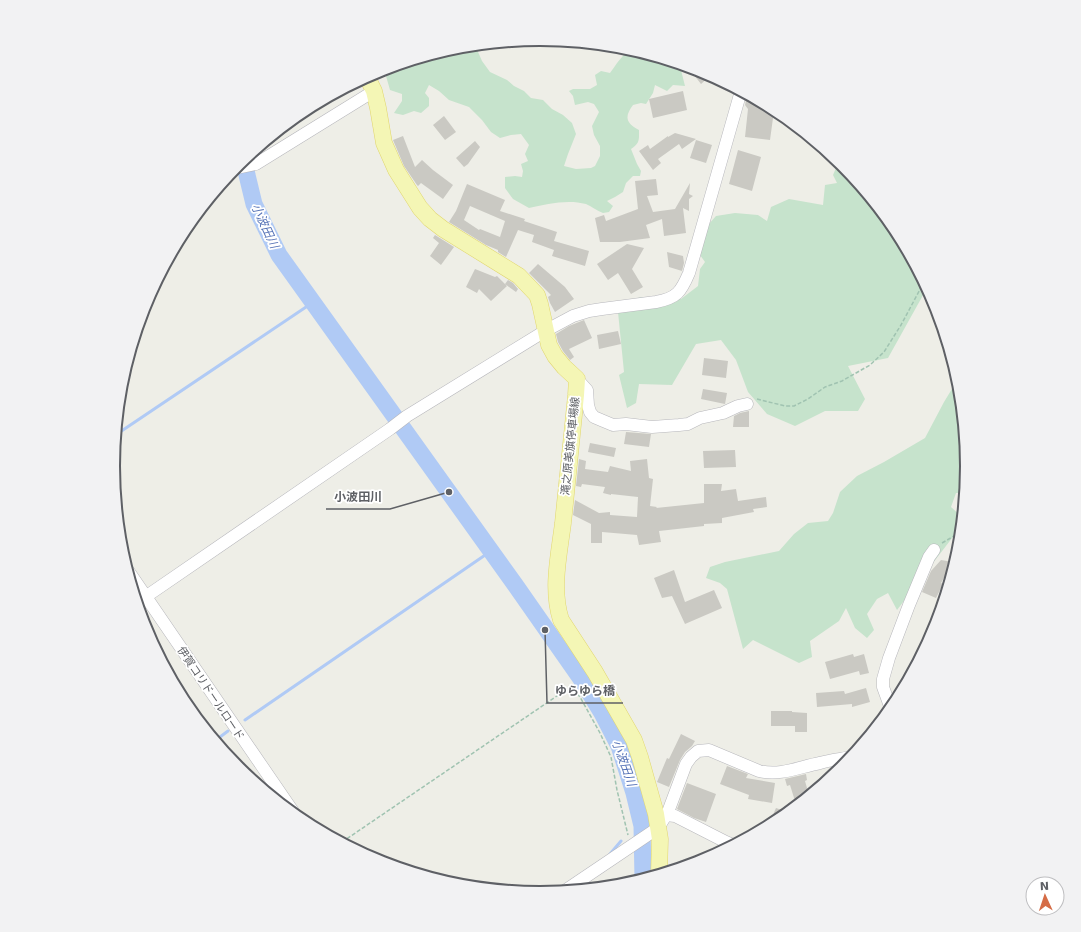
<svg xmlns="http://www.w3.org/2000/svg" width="1081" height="932" viewBox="0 0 1081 932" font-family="'DejaVu Sans','Noto Sans JP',sans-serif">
	<rect width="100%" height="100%" fill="#eeeee7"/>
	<path fill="#c6e3cc" d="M475,45L482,61L490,72L507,80L514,86L524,91L531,98L543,100L552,109L563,115L572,123L576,134L568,154L564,166L576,169L591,168L595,166L600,156V146L594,135L592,126L599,112L594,104L588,102L575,105L573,96L569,91L573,89H590L597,85L595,75L601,71L610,73C617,63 621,57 630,49L669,61V64L673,68L681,70L685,86L673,85L667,91L655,85L653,93L646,104L641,103L633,105C624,117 626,123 639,130C639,140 640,143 631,149L637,164L641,171L640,176H633L626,183L623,192L615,197L607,201L613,206L609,212C607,212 605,213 603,213C597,211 591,206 586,204C568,199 546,204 529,208L513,199L505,188V177L515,176L522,177L523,171L521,164L528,161L525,154L529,145L521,134L511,135L500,138L491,132L482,120L469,107L449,100L439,91L429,85L425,93L429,98V106L421,113L414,111L403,115L394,113L402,101V94L390,90L384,69L457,47Z
		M839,161L843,164L896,229L916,267L914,273L922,278L927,288L888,358L848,366L865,399L858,411H825L795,426L767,414L748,392L736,360L721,340L696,344L672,385L639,384L636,403L627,408L619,375L624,372L618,312L625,301L642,297L681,299L698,286L700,269L705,262L700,255L708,225L716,216L735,213L758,215L767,221L771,207L789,199L823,205L825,185L837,183L833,175Z
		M958,379L959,383L967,466L965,493H956L951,507L962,517V525L897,610L888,593L877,599L867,614L874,630L867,638L855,628L846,608L839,621L810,641L812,657L799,663L753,640L743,649L727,589L720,583L706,578L710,567L725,562L779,551L794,534L808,523L828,521L833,513L840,492L857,476L884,462L925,438L944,402Z"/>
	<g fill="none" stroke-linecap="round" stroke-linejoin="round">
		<path stroke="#b0caf5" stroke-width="3" d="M117,434L312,303
			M245,720L491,551
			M216,740L228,731
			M610,854L621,841
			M556,892L562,887"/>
		<path stroke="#b0caf5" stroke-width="17" d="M244,159L247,175L254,204L279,255L516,586L581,679L602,713L619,746L634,793L642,826L643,879"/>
	</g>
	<path fill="#cac9c3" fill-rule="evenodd" d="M687,66L704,72L711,75L701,84Z
		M683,91L687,110L653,118L649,99Z
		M747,96H750L778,111L788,120L773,118L770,140L745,137L748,109L745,105Z
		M444,116L456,132L445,140L433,125Z
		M675,133L696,139L682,149L679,144L658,159L661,163L653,170L639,151L648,145L650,149L668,136V137Z
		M403,136L415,167L422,160L433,170L453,185L443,199L421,183L418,186L417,185L404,166L393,140Z
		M696,140L712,145L706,163L690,158Z
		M475,141L480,147L468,164L464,167L456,158Z
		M738,150L761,157L752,191L729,184Z
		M656,179L658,195L647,196L653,212L675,209L690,183L689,194L693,196L689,199V211L683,208L686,233L664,236L662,219L646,225L650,238L620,242H600L595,218L604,215L606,221L638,209L635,181Z
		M467,184L505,200L500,211L525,219L524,221L557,232L554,241L589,251L585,266L552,256L554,250L532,242L534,235L518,230L506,257L498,252V250L486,245L449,222L456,211ZM470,206L505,221L500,237L480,229L479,230L464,220Z
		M435,235L454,247L441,265L430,256L439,243L433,238Z
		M627,244L644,248L632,269L643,287L631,294L618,273L608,280L597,264Z
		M667,252L683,256L684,263L682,271L669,267Z
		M538,264L565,287L574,299L555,312L550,303L548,297L551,295L529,273Z
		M475,269L495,277L497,276L507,286L491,301L479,289L477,293L466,287Z
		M508,280L513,283L518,289L516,292L505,284Z
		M584,320L592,338L569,349L574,357L570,360L563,351L558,342L556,334L569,326Z
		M618,331L621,344L599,349L597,335Z
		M704,358L728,361L726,378L702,375Z
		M703,389L727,393L725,404L701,399Z
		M749,411V427H733L734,416L740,413Z
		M626,432L651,434L649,447L624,444Z
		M590,443L616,448L614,457L588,452Z
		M735,450L736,467L704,468L703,451Z
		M579,459L586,461L585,469L608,472L610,466L631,471L630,461L647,459L649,478L653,479L650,506L657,507L656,508L704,503V484H722L721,491L736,489L738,501L766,497L767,507L753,509L754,512L722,518V523L704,524V526L659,531L661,542L639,545L637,535L602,532V543H591V524L573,515L575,500L599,513L610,512V515L637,517L638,497L611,494V495L603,493L605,487L582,484L581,487L576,486Z
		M941,560L953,562L941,583L943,584L936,598L922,592L931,571Z
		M674,570L685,602L714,590L722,608L685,624L672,596L662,598L654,578Z
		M853,654L854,657L864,654L869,673L860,675L859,671L830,679L825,662Z
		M866,688L870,702L852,707V704L817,707L816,693L844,691L845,694Z
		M771,711H792V712L807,713V732H795V726H771Z
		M681,734L695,741L692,746L685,752L680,760L669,787L657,782L667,758L669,759Z
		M727,766L748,774L746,778L775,783L772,803L748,799L749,795L720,784Z
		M806,774L807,780L805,781L809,795L806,798L795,801L790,785L787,786L785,779Z
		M687,783L716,794L706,822L694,818L677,809Z
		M776,808L785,811L782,817L778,821L768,826Z"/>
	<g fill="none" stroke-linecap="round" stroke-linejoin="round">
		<g stroke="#b7b7bc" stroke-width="13">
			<path id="minor" d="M236,168L256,164L374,91
				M577,379L587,390L588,405L590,412L594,417L601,420L613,425L626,424L652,427L679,425L688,424L700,418L723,413L738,406L747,404
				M129,572L294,813
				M138,602L390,429L407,416L545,331L573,316L589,311L602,309L656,302C677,298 681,292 689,273L741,91
				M891,709L883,687V679L889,658L909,605L929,557L934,550
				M666,815L675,816L726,842L733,845
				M566,890L658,828L668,812L686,764L691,757L698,751L709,750L759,771C781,776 799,767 820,763C830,760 841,759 851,757"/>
		</g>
		<g stroke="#e1d66d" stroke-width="17">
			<path id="major" d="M367,77L374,91L378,108L384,143L396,170L420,208L430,219L443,229L519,276L537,295L540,304L549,345L555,356L564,367L577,379L576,395C572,438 567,480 563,523C559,555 551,589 561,620L595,672L634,740L640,757L656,814L660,839L659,874"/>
		</g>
		<path stroke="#a0c3b1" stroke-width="1.5" stroke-dasharray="4 2" stroke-linecap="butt" d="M757,399L785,406H794L808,399L825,387L842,381L870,365L884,352L901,325L924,282
			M942,543L961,532
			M342,842L554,698C564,691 571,686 580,697L600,733L611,757L617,790L628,835"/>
		<use href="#minor" stroke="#fff" stroke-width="12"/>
		<use href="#major" stroke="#f4f6b5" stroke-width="16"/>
	</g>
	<g text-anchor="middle" stroke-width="3.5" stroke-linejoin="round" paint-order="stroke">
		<g font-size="11" fill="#5e6065" stroke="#fff">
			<text transform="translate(570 446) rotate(-84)" y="4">滝之原美旗停車場線</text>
			<text transform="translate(211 693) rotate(56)" y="4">伊賀コリドールロード</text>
		</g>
		<g font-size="12" font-style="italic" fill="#5572b6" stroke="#fff">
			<text transform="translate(265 226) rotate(65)" y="4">小波田川</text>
			<text transform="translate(624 763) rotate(70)" y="4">小波田川</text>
		</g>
	</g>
	<path d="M0 0H1081V932H0ZM120 466a420 420 0 1 1 840 0a420 420 0 1 1-840 0Z" fill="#f2f2f3" fill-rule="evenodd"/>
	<path fill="none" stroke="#5e6065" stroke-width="2" d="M120 466a420 420 0 1 1 840 0a420 420 0 1 1-840 0Z"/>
	<path fill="none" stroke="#5e6065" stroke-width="1.5" d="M449 492L390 509H326M545 630L547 703H623"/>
	<g fill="#5e6065" stroke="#fff" stroke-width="1.5">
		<circle cx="449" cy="492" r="4"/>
		<circle cx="545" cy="630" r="4"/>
	</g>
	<g font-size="12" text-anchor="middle" font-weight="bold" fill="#5e6065" stroke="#fff" stroke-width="3.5" stroke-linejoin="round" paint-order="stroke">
		<text x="358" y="501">小波田川</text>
		<text x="585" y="695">ゆらゆら橋</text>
	</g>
	<g transform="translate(1045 896) rotate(357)"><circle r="19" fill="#ffffff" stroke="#bfbfc1"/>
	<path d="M0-3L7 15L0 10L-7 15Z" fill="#d56c46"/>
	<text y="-6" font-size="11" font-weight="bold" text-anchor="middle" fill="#5e6065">N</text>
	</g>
</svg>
